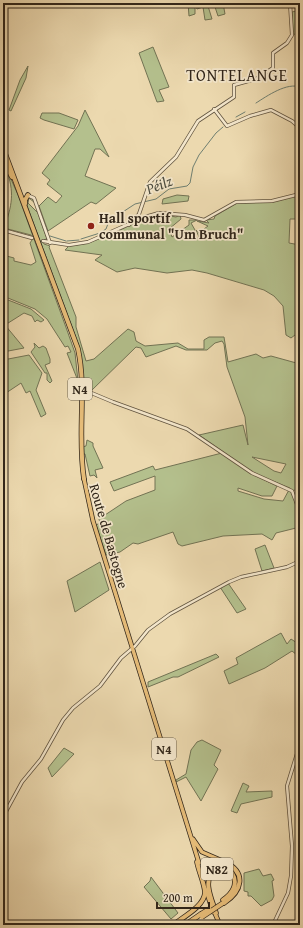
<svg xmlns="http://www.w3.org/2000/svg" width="303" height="928" viewBox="0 0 303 928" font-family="'Gentium Book Plus',serif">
	<rect width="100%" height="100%" fill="#ecd9af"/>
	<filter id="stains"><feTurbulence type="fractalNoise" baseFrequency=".005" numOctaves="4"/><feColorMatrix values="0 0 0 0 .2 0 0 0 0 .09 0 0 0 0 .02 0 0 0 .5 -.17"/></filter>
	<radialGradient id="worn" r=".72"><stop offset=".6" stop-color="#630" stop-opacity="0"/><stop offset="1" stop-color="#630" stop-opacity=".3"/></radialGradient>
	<path fill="#b4c08d" stroke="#727354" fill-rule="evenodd" d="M188,3H223L225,14L218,16L214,4L208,6L212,19L205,20L203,7L197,9L195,5V14L189,16Z
		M300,10V35L293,34L292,12Z
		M153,47L169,87L159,90L164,101L157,102L139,53Z
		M28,66L26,78L11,111L9,110L20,80Z
		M85,110L109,157L100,149H95L85,176L116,188L96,204L91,202L48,231L39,206L48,197L56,203L62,196L47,184L50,180L42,173L78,126Z
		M42,113H59L78,120L74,129L44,120L40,118Z
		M3,161L18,195L68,333L75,353L78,381L67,353L71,352L68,346L65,347L47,319L35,309L3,296V255L14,258V261L31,265L36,262L30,243L32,240L31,235L4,228C12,206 15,192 6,169H3Z
		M177,195L189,196L188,201L162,204L163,199Z
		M300,195V219H290L289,243L300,245V342L295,335L291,338L286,335L283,306L274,296L264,290L207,273L192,270L167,273L135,268L117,272L95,260L102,255L65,250L69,246L88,243L116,232L145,218L159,214L176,217L180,215L181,219L169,229L172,237L189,225V220H197L191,223L195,230L189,237L195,240L199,237L196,230L199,233L204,234V229L208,226L197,221L209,223L206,220L214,219L215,216L237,203L272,202Z
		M27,197L33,199L35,203L29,198L28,203L38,213L47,239L42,240L44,244L50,246L49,247L76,317V327L86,361L94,359L128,329L134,332L136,341L145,346L178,343L188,349H204V340L209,337H224L228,362L256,354L263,358L271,356L300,364V487L293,491L300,512V527L276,533L272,540L262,534L223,536L182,546L178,544L173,532L138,544L133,543L120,552L106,555L96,525L100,523L99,519L126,501L155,490V476L114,491L110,482L153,466L155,470L222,453L254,475L277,486L272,496H262L238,488V491L264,499L283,501L290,488L255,474L199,435L243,425L248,445L245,417L227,367L224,344L222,341L215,343L207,350H186L176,346L146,357L141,348L136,347L91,391L84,385L79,346L26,203ZM252,457L286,464L281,473L274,471Z
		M3,298L31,309L44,320L41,322L37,320L35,322L32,316L24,313L5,325L24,348L3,352Z
		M34,343L39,348L43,346L46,348L50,359V363L45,365L52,381L50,383L47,380V373H45L31,352L35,347Z
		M29,355L42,373L36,390L46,414L41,417L30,391L26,393L21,383L3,395V360Z
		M87,440L93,443V446L103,468L95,470L97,478L94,475L90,476L85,454H82V447L86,446Z
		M265,545L274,568L262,571L255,549Z
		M100,562L109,590L75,612L67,581Z
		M228,583L246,609L237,613L220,587Z
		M281,633L287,644L291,639L300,645V653L297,655L292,651L265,668L229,684L224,671L238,664L236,658Z
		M216,654L219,657L178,677H173L148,687V682Z
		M202,740L221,750L214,765L218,769L201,801L186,777L176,782V780L186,774L191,750L197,742Z
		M64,748L74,754L52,777L48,768Z
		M243,783L249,786L246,792L272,791V797L241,804L237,813L231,811Z
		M259,869L263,876L271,874L274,880L272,881L274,896L272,900L261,906L251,896H248V892L244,891V873Z
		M151,877L178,913L171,919L144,887L150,881Z"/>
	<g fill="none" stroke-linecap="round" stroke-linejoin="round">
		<path stroke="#6f7f71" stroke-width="1" d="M256,103C267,96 287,82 300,87
			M236,117L245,112
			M50,236L66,241
			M81,239L100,233L106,229L109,221L135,204L156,199L169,189L187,186L190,183L193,167L199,155L216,133L223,127
			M67,241L79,240"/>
		<g stroke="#60533f" stroke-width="4">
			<path id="minor" d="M214,109L227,126L250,116L271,110L292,121L300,128
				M27,195L34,198L50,243
				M129,225L139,214L150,182L176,157L198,121L234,97V85L256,79L273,68V53L287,43L292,35L290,3
				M3,230L32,238
				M43,241L69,245L88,242L145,217L159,213L185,215L204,220L236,202L272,201L300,194
				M82,389L113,402L187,429L252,473L292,491L300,512
				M3,817L22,782L41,759L63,720L73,708L100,686L121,658L135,646L148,630L170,614L229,582L241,577L287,567L300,561
				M273,925L288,893L291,876L292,846L287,786L300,744"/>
		</g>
		<g stroke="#31261a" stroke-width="5">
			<path id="major" d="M84,479L93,521L199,863
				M193,839L202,852L225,862
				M206,890L213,912
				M214,911L220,925"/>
		</g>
		<g stroke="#31261a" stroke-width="5.5">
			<path id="highway" d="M3,148L78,349C87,391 77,435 84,479
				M3,160L12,177
				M25,204V200L28,195
				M224,903C242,891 247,873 225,862
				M216,913C212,900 202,881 214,870L222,868L232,873C239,884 232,894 223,900
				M173,925C183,917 205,906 205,892C204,882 199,872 197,862
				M185,925L201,914"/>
		</g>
		<use href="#minor" stroke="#f3e6cb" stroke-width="2.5"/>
		<use href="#major" stroke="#e6bc78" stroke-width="3.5"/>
		<use href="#highway" stroke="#e6bc78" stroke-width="4"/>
		<g stroke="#31261a" stroke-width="5.5" stroke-linecap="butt">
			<path id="highway-bridge" d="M201,914L209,909
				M202,917L223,903"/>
		</g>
		<use href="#highway-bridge" stroke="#e6bc78" stroke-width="4"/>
	</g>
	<circle fill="#8f2418" stroke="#f3e6cb" stroke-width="1.5" cx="91" cy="226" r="4"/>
	<g text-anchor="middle" stroke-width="3.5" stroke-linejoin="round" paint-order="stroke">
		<g fill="#f3e6cb" stroke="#6b604f" stroke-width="1">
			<rect x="68" y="378" width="24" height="22" rx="3"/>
			<rect x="152" y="738" width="24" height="22" rx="3"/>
			<rect x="201" y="858" width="32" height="22" rx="3"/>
		</g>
		<g font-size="13" font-weight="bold" fill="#31261a">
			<text x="80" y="394">N4</text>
			<text x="164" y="754">N4</text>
			<text x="217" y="874">N82</text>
		</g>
		<g font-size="14" font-weight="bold" fill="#31261a" stroke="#f3e6cb" text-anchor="start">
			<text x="99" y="223">Hall sportif<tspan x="99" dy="16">communal "Um Bruch"</tspan></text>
		</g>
		<g font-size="14" fill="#31261a" stroke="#f3e6cb">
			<text transform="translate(109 536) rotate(74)" y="5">Route de Bastogne</text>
		</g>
		<g font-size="15" font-style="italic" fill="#4b4b3e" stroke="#f3e6cb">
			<text transform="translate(159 185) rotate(-21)" y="5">Péilz</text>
		</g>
		<g font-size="16" letter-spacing="1" fill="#31261a" stroke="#f3e6cb">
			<text x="237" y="81">TONTELANGE</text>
		</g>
	</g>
	<rect width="303" height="928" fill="none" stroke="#ecd9af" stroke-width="16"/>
	<rect x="4" y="4" width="295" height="920" fill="none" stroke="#31261a" stroke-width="2"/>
	<rect x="8" y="8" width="287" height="912" fill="none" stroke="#31261a"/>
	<path d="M157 902v6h52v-6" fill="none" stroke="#31261a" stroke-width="2"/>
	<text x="163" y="902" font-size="12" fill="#31261a" stroke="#f3e6cb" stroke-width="3" paint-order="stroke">200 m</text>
	<rect width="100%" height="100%" filter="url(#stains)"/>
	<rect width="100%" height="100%" fill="url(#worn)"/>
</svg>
